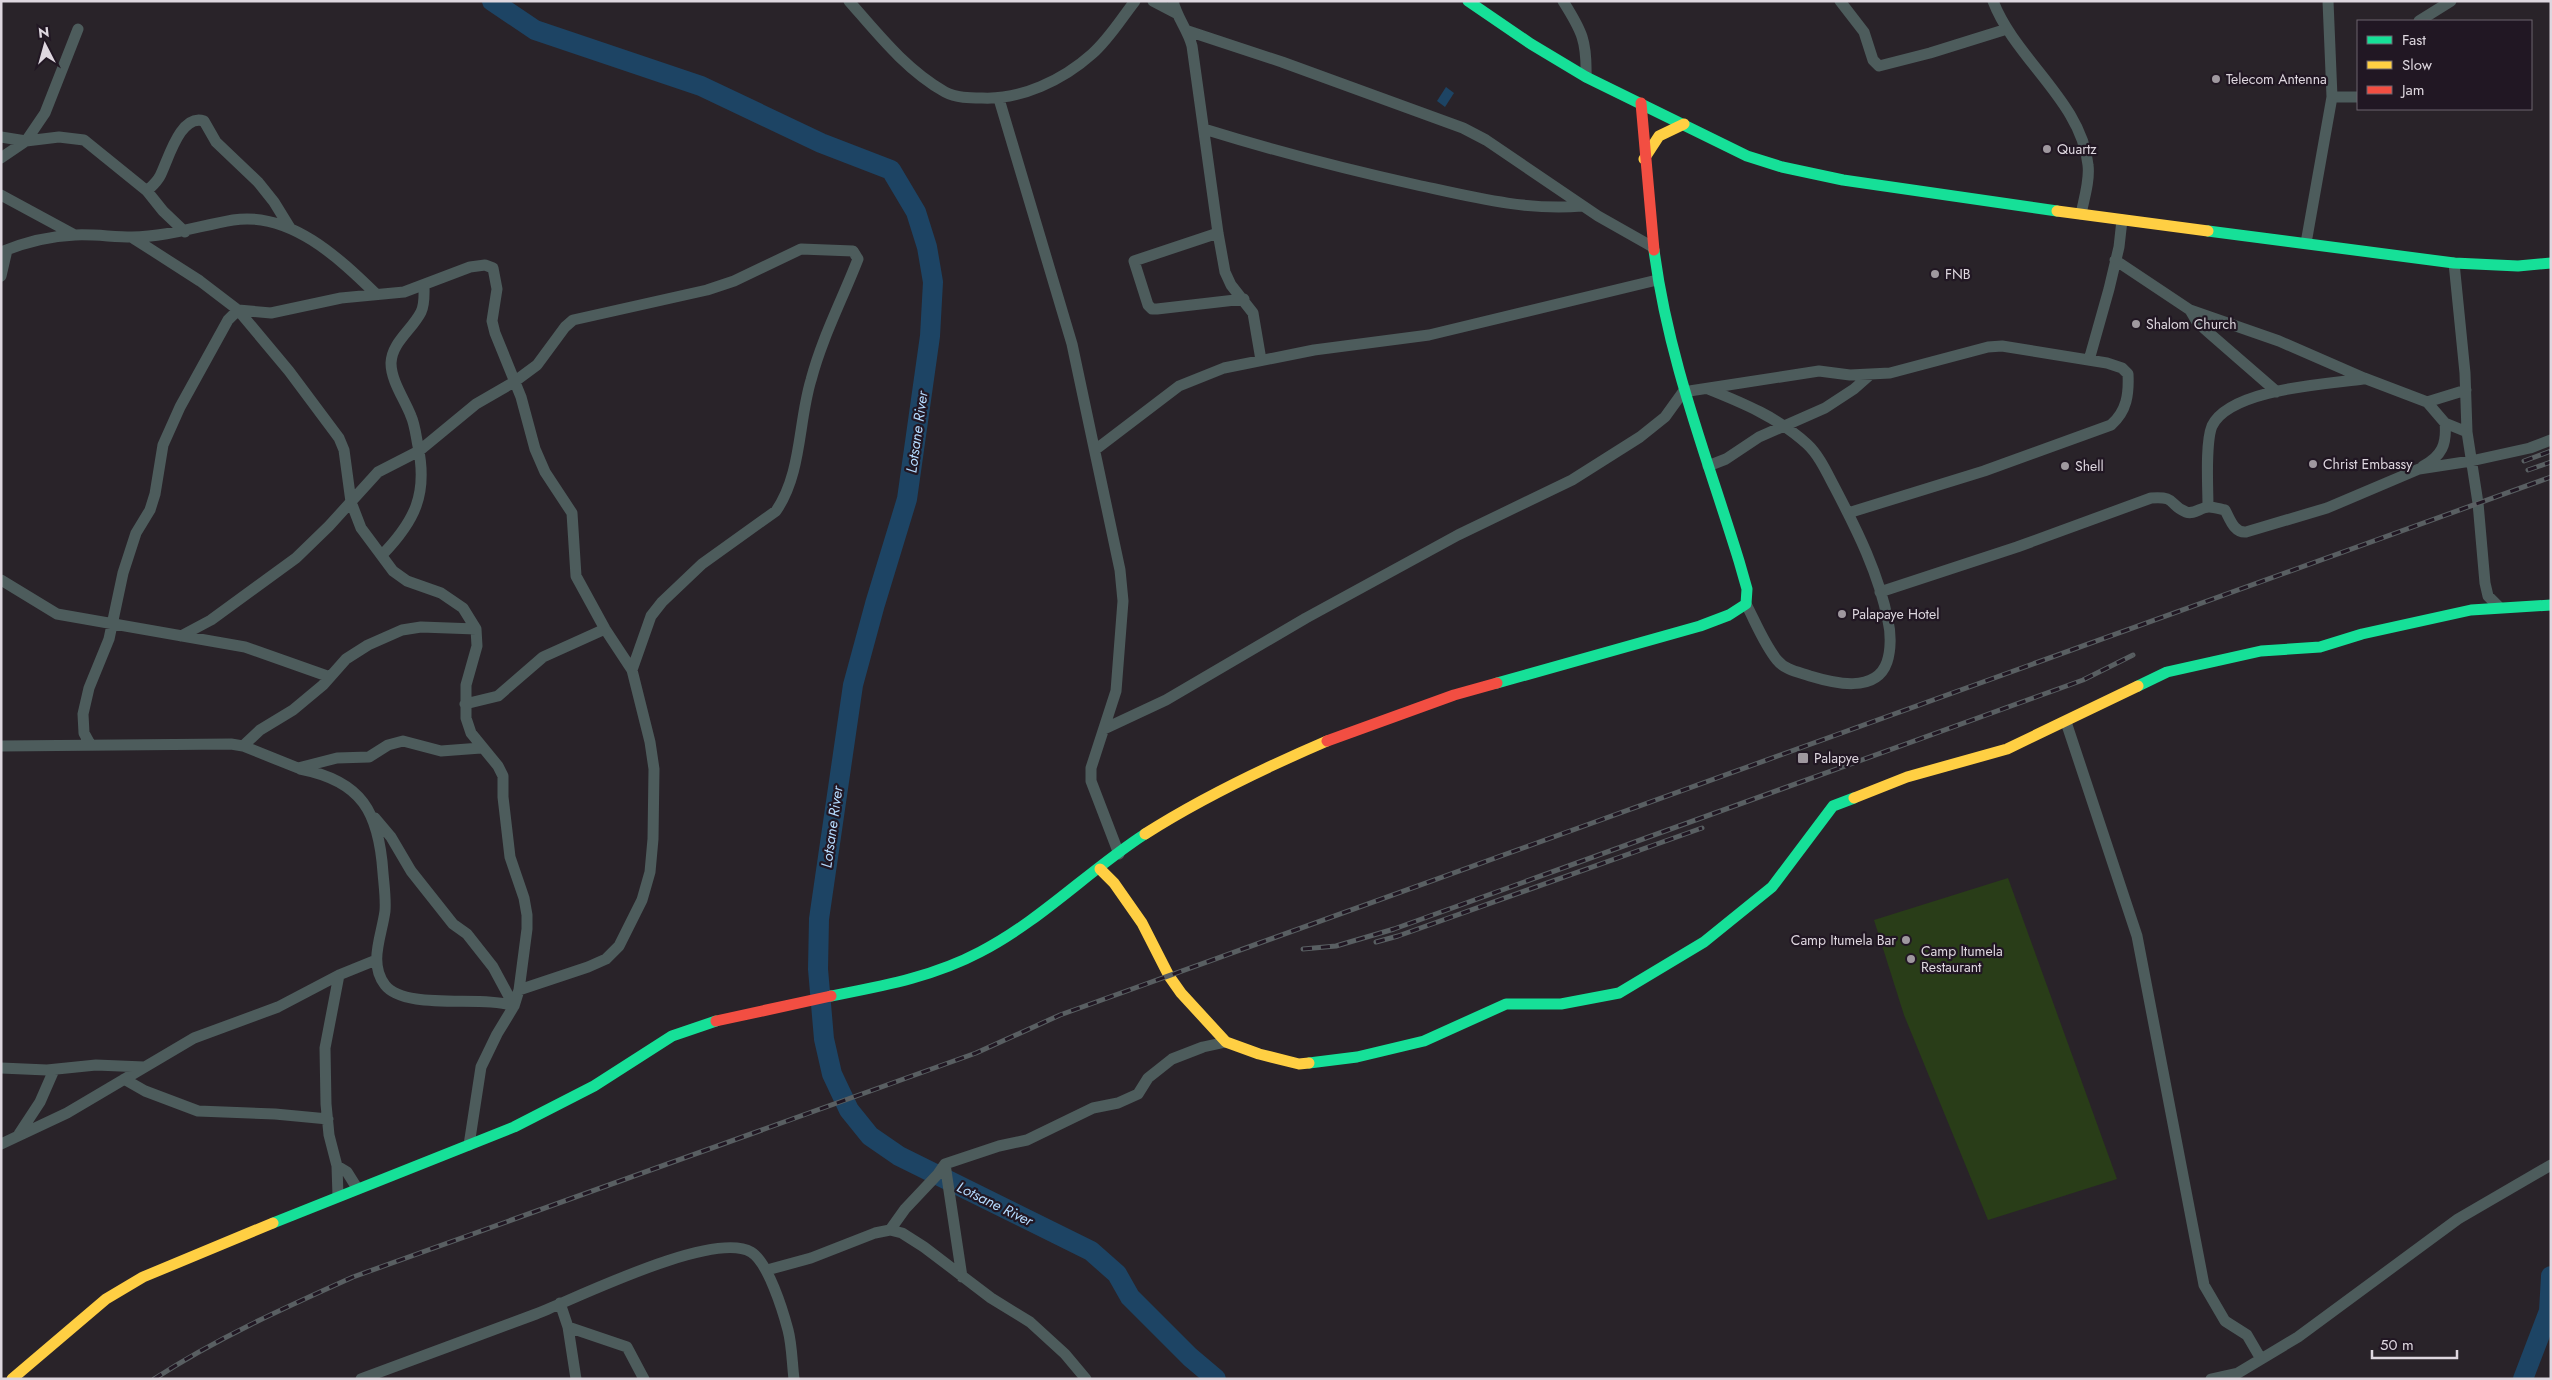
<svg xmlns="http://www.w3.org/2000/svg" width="2552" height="1380" viewBox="0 0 2552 1380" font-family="Jost,sans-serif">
	<rect width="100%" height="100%" fill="#292329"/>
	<path fill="#293d18" d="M2008,878L2117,1179L1988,1220L1904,1015L1874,920Z"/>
	<path fill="#1d4464" d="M1446,87L1454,93L1445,107L1437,101Z"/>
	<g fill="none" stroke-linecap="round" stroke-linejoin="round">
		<path stroke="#1d4464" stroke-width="20" d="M492,1L535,30L701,86L821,143L891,170L916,212L927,247L933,282L930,336L907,499L875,604L853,685L819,919L818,969L824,1039L832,1074L849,1110L870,1136L899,1156L1091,1251L1117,1274L1130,1297L1190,1357L1216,1379
			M2523,1379L2549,1311L2551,1276"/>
		<path stroke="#4d5c5c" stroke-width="11" d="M849,1C878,34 906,70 945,92C956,98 970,98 982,98C1021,100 1063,80 1092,54C1109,39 1121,19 1135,1
			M1153,1L1176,13
			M1173,1C1177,18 1188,30 1192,46L1218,233L1225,272L1231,285L1253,313L1261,360
			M1563,1C1582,31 1587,41 1586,77
			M1840,1L1864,32L1873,60L1879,66L1930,53L2007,29
			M1993,1C2015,59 2082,102 2088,165C2090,180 2084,199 2081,214
			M2419,21L2451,1
			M1188,31L1282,62L1463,128L1486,140L1598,216L1651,246
			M2332,97H2358
			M999,99L1072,344L1120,570L1123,601L1116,691L1091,768V781L1119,854
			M1204,129C1275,151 1345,169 1417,185C1472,197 1526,211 1582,206
			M1,137L26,141L59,137L84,140L147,191L163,211L185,232
			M1,158L26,141L45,113L78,29
			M147,191C152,186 157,182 160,176C168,161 180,113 204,121L216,142L258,182L274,202L290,228
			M1,195L73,234
			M1218,233L1134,261L1148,305L1152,309H1157L1244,299
			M133,238L200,281L238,310L289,371L339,438L344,450L351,502L361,528L393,571L407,581L441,593L463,608L476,629L477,646L466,685V718L471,733L498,766L503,776V797L510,857L524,898L527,915V929L519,990L514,1006L497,1034L481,1067L469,1145
			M2306,243L2332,97L2328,1
			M1,252C23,243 51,236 75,235C94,234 113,237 132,237C166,237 199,226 233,220C290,211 339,258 376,294
			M2115,260L2190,310L2279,341L2364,378L2427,402L2466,390
			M2454,263L2465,373L2467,432L2478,503L2485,583L2488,596L2499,607
			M1,276L7,250
			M2190,310L2197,322L2208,332L2277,392
			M2089,360L2109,289L2119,247L2122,220
			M1708,389C1743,403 1779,418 1807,444C1819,455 1827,473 1835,488C1857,530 1879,574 1888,621C1891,633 1891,650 1887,662C1876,694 1833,683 1810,676C1798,672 1785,670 1777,660C1764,644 1755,621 1746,604
			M2427,402L2445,423L2467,432
			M1095,450L1179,386L1224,368L1314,350L1429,335L1657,280
			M1708,466L1726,459L1759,437L1825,408L1854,389L1871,374
			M2423,466C2442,456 2447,444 2445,423
			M2208,507C2208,487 2205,443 2212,426C2230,389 2326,384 2363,379
			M382,555C415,521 428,494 418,446C416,436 415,425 411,416C405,400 391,381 391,363C392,342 412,330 421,312C425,304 424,294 424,285
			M1,580L57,614L245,647L330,677
			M1880,592L2017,547L2151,498C2178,496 2168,505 2186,512C2194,515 2201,507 2209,507C2214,507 2220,509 2225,510C2230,519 2234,533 2246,532L2327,508L2419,469L2471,461L2530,448L2551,440
			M181,636L211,620L296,558L329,526L378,472L419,451L476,404L514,382L537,365L565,327L573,320L707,290L734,281L801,249L853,251L858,259C842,300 822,338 811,380C798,423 802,473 776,511L702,564L662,602L651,616L632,670
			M465,704L498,696L543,657L605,629
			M2066,722L2137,936L2204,1285L2225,1321L2247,1335L2261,1359
			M1104,729L1166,700L1306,618L1458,535L1572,480L1640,437L1665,417L1683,392L1819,371L1850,375L1890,373L1988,347L2002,346L2107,363L2122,368L2128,374C2129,394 2127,411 2111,425L1984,471L1848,513
			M90,744L84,733L83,714L89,688L109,639L123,573L136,533L150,510L155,494L163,445L180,407L228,320L238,310L271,313L341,298L404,292L470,267L485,265L493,268L497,289L492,321L495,333L521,397L535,449L545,472L572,513L576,576L605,629L632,670L650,742L654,769L653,839L650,872L642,900L619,946L606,959L588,967L519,990
			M1,746L231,744L243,746L298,768L337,758L369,757L388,745L403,741L441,751L481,748
			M243,746L260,730L293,710L323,685L346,659L368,645L402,630L421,627L476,629
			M300,769C362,781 379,812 383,873C384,885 386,899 385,911C382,935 368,963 385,985C405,1011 483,995 514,1006
			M375,818L391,837L411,871L453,924L467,934L493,967L514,1006
			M1,1068L47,1070L96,1065L144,1067
			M124,1079L145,1091L198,1111L275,1114L328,1119
			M19,1134L40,1102L54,1070
			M1,1144L67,1113L194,1038L278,1007L339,975L376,960
			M945,1164L962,1277
			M337,1166L347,1172L357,1188
			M338,1196L337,1166L329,1135L326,1104L325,1048L339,975
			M890,1230L905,1209L938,1174L945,1164L999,1146L1027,1140L1093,1108L1118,1103L1138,1094L1148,1078L1172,1059L1203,1047L1226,1042
			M767,1270L811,1258L875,1233L890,1230L902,1233L924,1247L991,1298L1030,1322L1065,1354L1086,1379
			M560,1303L568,1327L576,1379
			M568,1327L627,1347L644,1379
			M361,1379C419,1357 478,1336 536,1314C577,1298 713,1230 751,1252C768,1262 783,1311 788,1330C792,1345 792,1363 794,1379
			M2211,1379L2238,1373L2298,1337L2458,1219L2551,1165"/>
		<path stroke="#16e098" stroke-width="11" d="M1468,1L1531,44L1586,77L1747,156L1782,167L1843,180L2057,211
			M2208,231L2454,263L2518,266L2551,263
			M1497,683L1700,626L1729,615L1746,604L1747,589L1739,561C1707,457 1668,359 1654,250
			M2138,686L2167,672L2261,651L2320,647L2362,634L2471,610L2551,605
			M831,996C882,986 933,977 980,952C1040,921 1088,871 1145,834
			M1309,1063L1357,1057L1424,1041L1506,1004H1561L1619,993L1704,942L1772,887L1833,806L1854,798
			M273,1223L514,1127L594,1086L672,1036L716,1021"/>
		<path stroke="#ffcf43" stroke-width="11" d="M1644,159L1659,136L1684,124
			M2057,211L2208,231
			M1854,798L1907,777L2007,749L2138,686
			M1145,834C1203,797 1264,768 1327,741
			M1100,869L1114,883L1142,923L1169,976L1181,993L1226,1042L1259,1054L1299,1064L1309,1063
			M12,1379L106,1299L143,1277L273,1223"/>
		<path stroke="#f24e42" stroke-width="11" d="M1641,103L1654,250
			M1327,741L1454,695L1497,683
			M716,1021L831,996"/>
		<g stroke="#595f62" stroke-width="5">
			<path id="rail" d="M2524,461L2551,451
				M2528,470L2551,462
				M1376,942L1398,936L1702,828
				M1303,949L1336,946L1394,929L2083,680L2133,655
				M154,1379C217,1338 284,1308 353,1277L976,1053L1060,1015L2551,477"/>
		</g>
		<use href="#rail" stroke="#211723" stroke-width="3" stroke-dasharray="9" stroke-linecap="butt"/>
	</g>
	<g fill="#9f989f" stroke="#211723" stroke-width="2">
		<circle cx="2216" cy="79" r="5"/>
		<circle cx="2047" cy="149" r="5"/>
		<circle cx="1935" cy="274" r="5"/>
		<circle cx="2136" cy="324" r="5"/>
		<circle cx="2313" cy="464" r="5"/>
		<circle cx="2065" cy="466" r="5"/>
		<circle cx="1842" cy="614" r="5"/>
		<rect x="1797" y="752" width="12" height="12" rx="2.5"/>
		<circle cx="1906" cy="940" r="5"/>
		<circle cx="1911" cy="959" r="5"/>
	</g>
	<g text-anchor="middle" stroke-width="4.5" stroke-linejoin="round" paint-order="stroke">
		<g font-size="14" fill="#ded7df" stroke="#211723" text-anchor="start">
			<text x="2226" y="84">Telecom Antenna</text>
			<text x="2057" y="154">Quartz</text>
			<text x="1945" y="279">FNB</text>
			<text x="2146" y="329">Shalom Church</text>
			<text x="2323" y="469">Christ Embassy</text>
			<text x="2075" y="471">Shell</text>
			<text x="1852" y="619">Palapaye Hotel</text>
			<text x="1814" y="763">Palapye</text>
			<text x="1896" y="945" text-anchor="end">Camp Itumela Bar</text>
			<text x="1921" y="956">Camp Itumela<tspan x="1921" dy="16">Restaurant</tspan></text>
		</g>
		<g font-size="15" font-style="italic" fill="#b4dafe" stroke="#211723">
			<text transform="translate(917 432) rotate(-82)" y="5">Lotsane River</text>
			<text transform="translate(832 827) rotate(-82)" y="5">Lotsane River</text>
			<text transform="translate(995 1204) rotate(26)" y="5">Lotsane River</text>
		</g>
	</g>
	<rect width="2552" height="1380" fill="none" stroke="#ded7df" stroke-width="5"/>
	<rect x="2357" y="20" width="175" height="90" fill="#211723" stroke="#6d646e"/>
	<rect x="2367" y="36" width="25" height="8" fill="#16e098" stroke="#6d646e"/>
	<text x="2402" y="45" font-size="15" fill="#ded7df">Fast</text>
	<rect x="2367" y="61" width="25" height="8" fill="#ffcf43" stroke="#6d646e"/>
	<text x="2402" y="70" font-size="15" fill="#ded7df">Slow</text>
	<rect x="2367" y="86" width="25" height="8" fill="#f24e42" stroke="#6d646e"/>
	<text x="2402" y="95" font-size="15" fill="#ded7df">Jam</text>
	<g transform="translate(45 45) rotate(354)" stroke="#211723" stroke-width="4" paint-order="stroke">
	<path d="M0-4L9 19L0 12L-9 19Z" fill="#ded7df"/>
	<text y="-8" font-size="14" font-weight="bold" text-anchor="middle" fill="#ded7df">N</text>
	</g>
	<path d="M2372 1350v8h85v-8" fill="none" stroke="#ded7df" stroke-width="2.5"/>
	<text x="2380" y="1350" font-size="15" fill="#ded7df" stroke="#211723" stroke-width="4" paint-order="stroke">50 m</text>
</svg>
